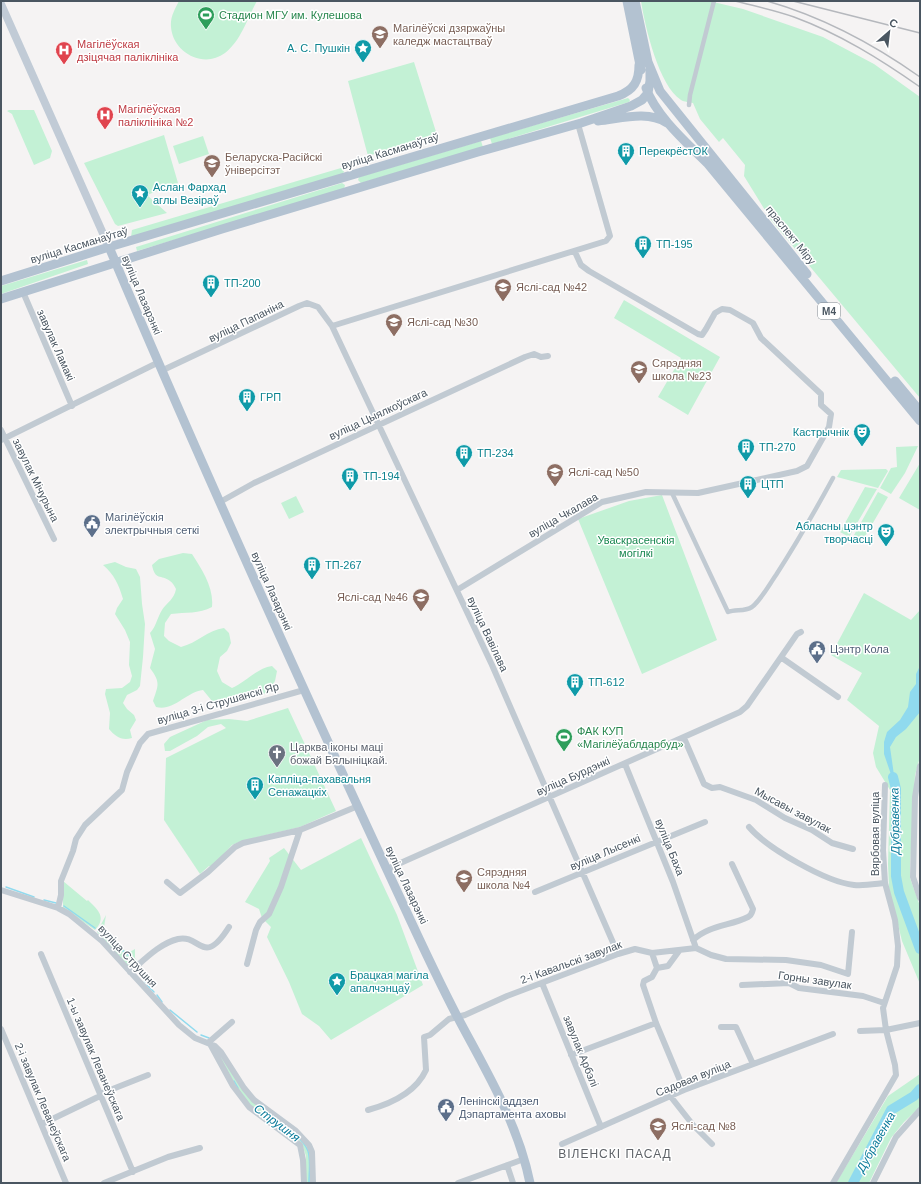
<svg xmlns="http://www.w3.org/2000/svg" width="921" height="1184" viewBox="0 0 921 1184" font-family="Arial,sans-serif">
	<rect width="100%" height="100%" fill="#f5f3f3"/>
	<path fill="#c3f1d5" d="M179,1H257C248,17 241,41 225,53C204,69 173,53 171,27C170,17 175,9 179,1Z
		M641,1H709L743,9L823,37L874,64L920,97V398L771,220L744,176L745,165L723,138L719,142L700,119L693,103C690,102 684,102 681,100C659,86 645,27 641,1Z
		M414,62L437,135L368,156L348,81Z
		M628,98L630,100L629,102L492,144L490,138Z
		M9,110H34L52,151L50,158L34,165L12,114L7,111Z
		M164,135L178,183L147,195L167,213L118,226L115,224L84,163Z
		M203,136L209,154L179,164L173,146Z
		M481,141L483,147L361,183L358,180L359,177Z
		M341,168L344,171L343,174L131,237L132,230Z
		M342,183L345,185L344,189L137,251L136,247Z
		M87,260L88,264L1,294V286Z
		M624,300L720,357L688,415L658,397L681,358L614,318Z
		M918,446L905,473L891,494L880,488L891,468L897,467L896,447Z
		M920,463V510L899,498Z
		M886,469L888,471L878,488L837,477L841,470Z
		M865,487L877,489L849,537L840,532Z
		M878,492L888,497L863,540L854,535Z
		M662,495L717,640L642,674L578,519L629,501Z
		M296,496L304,512L289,519L281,503Z
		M183,553L192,554C202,570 214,587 212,607C199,614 186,612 171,614L165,623L164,636L169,641L181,647C197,643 208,630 224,628L229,633L231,643L227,651L220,657L217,671L222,682L232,688C246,682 257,668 272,666L277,671L275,681L267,693L246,697L222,705L212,701L203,690C186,692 173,712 156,707L153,701C158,685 161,683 150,668L155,649L150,633C156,627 157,618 162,610C167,602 174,600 176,589C175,587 173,583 170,581C161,574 155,581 152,565L159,559Z
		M115,562L126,567L136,569L140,577L142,604L145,624L143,657L140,686L137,690L127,695L123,703L127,709L134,715L136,720L130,730L132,738C121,741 115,736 109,729L110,713L105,694L106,689L122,688L130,682L132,676L129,665L130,642L125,630L115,614L117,608L123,599C119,585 114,574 103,565Z
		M864,593L911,620L920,610V757L915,775L910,866V878L920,906V984L902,941L889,888L888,864L890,790L876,767L873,753L879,726L847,700L862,673L831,655Z
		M288,708L336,811L300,827L242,841L232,845L212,867L209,866L200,874L164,820L166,758L226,728L221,724L208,727L197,736L170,751H165L164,744L170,737L207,720L229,719L247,721Z
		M361,838L397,915L423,985L331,1040L319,1026L302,1014L289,982L267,937L271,927L262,918L259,909L245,902L270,861L269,858L284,848L301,870Z
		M63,881L87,901L88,900C98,910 107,917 95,930L63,908Z
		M106,915L103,933L128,953L135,949V958L139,963L131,969L97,932Z
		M215,1049L257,1104L301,1138L309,1150L311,1183H306V1156L302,1144L254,1110L241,1094Z
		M920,1074V1107L904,1122L891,1138L869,1183H836L888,1096Z"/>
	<path fill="#90daee" d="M920,666V712L906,729L896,737L890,747L896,789L884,754V742L887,732L900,720L908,707L910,692L916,684V674Z"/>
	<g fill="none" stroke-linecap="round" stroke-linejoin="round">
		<path stroke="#90daee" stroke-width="1.5" d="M6,887L34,897
			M44,900L56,903
			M64,906L95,928
			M98,931L137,962
			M139,967L145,982
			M147,985L154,992
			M157,995L162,1002
			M170,1010L197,1032
			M201,1035L209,1038
			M234,1081L238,1088
			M264,1115C278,1124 302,1135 308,1151C311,1160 309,1173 309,1183"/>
		<path stroke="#90daee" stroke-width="10" d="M893,777L896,789V876L899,892L920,949
			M853,1183L891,1110L914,1096L920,1089"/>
		<path stroke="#c1cad2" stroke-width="4.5" d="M689,105L690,95L714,1
			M672,493L728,612C736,609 744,612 752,607C761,600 769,585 776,575C796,544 815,511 833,478"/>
		<path stroke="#c1cad2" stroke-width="6" d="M23,292L72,406
			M332,326L606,241L610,236L578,124
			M161,371L299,306L307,303L318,307L332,326L492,665L618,954
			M1,430L54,539
			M1,440L157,363
			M220,502L254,483L525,357L534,354L541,357L548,356
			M457,590L602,502L646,492L698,493L797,471L807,466L829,427L831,414L821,405V394L761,338L753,323L730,310L722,309L715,313L706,329L702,335L698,334L589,271L581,265L575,252
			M782,658L838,697
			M684,738L704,784L712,788L720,787L756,800L785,818L812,830L832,843L853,849
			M625,764L673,882L696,948
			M920,766L915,797L913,877L920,898
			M749,827C767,848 826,882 854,885C864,886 875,884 885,883
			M387,869L740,712L747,706L797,634L801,632
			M167,882L180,893L208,872L235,847L243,843L300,830L358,806
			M1,890L58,908L69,914L102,941L179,1025L195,1038L215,1046L221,1052L244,1088L254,1100L296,1131L309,1145L312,1152L313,1183
			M535,892L705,822
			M58,908L61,895V881L73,851L76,839L85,825L122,790L127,772L140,743L148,734L304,690
			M693,940C709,925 730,926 748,917C752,915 752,912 753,909L732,864
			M679,951L668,966L657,968L652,977L644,981L643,985L656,1023L684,1090
			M652,953L657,968
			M41,954L133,1172
			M247,964L256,930L260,922L269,914L281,887L300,830
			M130,972C143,961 160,943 178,939C201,934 203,968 229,927
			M542,983L601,1127
			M742,985L789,983L799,988L863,996L884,1003
			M721,1027H736L753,1064
			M1,1029L66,1183
			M860,1031L886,1030L920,1023
			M209,1042L233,1086L249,1107L300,1145L303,1160L304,1183
			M209,1042L232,1022
			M571,1055L656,1023
			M100,1094L148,1075
			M671,1097L693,1125L712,1144
			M368,1110C390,1104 416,1092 426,1070L424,1037L430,1035L449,1019L465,1015L507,996L618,954L635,949L652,953L696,948L711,955L726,959L786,960L821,965L848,974L852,932
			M42,1124L100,1096
			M562,1144L684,1090L833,1034
			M507,1165L513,1183
			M104,1183L168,1157L200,1148
			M458,1183L524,1159
			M833,1183L896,1075L895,1065L886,1030L883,1008L897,966L898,946L895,920L885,883L883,850L885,785
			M873,1183L896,1137L920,1110"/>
		<path stroke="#c1cbd6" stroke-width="8" d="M1,4L109,247"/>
		<path stroke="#b3c2d1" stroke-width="9" d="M627,1L641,70
			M635,1L648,62L660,91L807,274
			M646,88C656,116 687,143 707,163L920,421
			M598,121C620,119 647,110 667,123
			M109,247C202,467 301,685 402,902C420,941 438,980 458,1018C486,1071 518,1123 530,1183
			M1,281L109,247L618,96C634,90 639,81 639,65
			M1,299L222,229L478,152L581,123L631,106L642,100L648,93L650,81V69
			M895,381L920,411"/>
		<path stroke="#b5b8bd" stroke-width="1.5" d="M735,1C754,6 775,10 794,17C840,34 880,59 920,87
			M767,1C823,17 872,43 920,77
			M793,1L920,33"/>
	</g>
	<defs>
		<g id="stadium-pin" transform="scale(0.9)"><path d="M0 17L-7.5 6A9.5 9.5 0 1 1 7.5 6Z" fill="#2e9e5b" stroke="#fff"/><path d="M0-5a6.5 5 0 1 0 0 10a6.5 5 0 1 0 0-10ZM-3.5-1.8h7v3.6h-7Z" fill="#fff"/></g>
		<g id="university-pin" transform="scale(0.9)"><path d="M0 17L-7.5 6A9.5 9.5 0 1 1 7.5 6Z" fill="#8d6e63" stroke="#fff"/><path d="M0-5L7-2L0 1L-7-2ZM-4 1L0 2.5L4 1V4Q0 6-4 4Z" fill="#fff"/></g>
		<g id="sight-pin" transform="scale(0.9)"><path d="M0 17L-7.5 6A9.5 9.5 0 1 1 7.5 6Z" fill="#0f9aa8" stroke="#fff"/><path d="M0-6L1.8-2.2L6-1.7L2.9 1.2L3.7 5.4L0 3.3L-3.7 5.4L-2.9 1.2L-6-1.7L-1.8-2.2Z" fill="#fff"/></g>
		<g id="hospital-pin" transform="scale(0.9)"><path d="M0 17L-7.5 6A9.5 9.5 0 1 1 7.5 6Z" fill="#e0444e" stroke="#fff"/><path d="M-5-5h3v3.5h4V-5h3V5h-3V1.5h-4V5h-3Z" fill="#fff"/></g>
		<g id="building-pin" transform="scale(0.9)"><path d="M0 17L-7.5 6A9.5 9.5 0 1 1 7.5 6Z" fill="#0f9aa8" stroke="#fff"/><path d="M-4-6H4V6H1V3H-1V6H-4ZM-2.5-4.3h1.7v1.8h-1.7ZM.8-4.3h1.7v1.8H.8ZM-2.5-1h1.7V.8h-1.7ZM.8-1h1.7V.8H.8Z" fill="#fff"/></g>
		<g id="school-pin" transform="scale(0.9)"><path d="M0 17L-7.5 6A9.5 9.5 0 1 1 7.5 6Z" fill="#8d6e63" stroke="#fff"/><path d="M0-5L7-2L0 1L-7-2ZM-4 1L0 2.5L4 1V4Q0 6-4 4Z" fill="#fff"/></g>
		<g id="theatre-pin" transform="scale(0.9)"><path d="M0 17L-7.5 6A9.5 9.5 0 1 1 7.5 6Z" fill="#0f9aa8" stroke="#fff"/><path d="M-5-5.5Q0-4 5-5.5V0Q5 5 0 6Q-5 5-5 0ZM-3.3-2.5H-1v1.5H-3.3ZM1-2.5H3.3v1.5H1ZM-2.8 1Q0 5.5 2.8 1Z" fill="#fff"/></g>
		<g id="civic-pin" transform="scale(0.9)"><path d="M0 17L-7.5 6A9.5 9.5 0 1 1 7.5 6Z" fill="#5c6f8a" stroke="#fff"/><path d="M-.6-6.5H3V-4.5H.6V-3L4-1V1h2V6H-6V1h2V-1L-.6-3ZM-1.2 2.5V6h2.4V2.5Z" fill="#fff"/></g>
		<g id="church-pin" transform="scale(0.9)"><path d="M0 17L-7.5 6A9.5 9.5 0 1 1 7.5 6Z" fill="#6b7280" stroke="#fff"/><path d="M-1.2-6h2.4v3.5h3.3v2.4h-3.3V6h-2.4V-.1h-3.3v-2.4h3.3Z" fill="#fff"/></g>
	</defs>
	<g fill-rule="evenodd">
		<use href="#stadium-pin" x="206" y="15"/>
		<use href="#university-pin" x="380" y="34"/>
		<use href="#sight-pin" x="363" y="48"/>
		<use href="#hospital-pin" x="64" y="50"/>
		<use href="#hospital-pin" x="105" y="115"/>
		<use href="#building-pin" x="626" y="151"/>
		<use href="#university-pin" x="212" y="163"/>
		<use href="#sight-pin" x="140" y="193"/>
		<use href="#building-pin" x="643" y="244"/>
		<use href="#building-pin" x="211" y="283"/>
		<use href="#school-pin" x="503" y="287"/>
		<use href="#school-pin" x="394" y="322"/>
		<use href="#school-pin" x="639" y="369"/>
		<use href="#building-pin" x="247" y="397"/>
		<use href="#theatre-pin" x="862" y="432"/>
		<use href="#building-pin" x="746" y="447"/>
		<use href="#building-pin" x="464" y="453"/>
		<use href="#school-pin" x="555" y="472"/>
		<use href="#building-pin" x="350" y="476"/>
		<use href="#building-pin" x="748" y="484"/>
		<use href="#civic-pin" x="92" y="523"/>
		<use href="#theatre-pin" x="886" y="532"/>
		<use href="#building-pin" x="312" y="565"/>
		<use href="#school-pin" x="421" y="597"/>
		<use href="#civic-pin" x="817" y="649"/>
		<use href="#building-pin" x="575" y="682"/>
		<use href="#stadium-pin" x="564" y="737"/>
		<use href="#church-pin" x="277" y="753"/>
		<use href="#building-pin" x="255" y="785"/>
		<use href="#school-pin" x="464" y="878"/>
		<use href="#sight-pin" x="337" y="981"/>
		<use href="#civic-pin" x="446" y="1107"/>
		<use href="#school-pin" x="658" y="1126"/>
	</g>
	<g text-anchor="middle" stroke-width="3" stroke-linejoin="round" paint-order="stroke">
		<rect fill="#fff" stroke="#808990" stroke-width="1" x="818" y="303" width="22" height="16" rx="3"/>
		<g font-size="10" font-weight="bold" fill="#4a5661">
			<text x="829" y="315">М4</text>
		</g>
		<g font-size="11" fill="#27864d" stroke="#fff" text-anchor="start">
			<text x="219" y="19">Стадион МГУ им. Кулешова</text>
			<text x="577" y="735">ФАК КУП<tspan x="577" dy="13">«Магілёўаблдарбуд»</tspan></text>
		</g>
		<g font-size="11" fill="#785e54" stroke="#fff" text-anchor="start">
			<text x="393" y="32">Магілёўскі дзяржаўны<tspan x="393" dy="13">каледж мастацтваў</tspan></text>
			<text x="225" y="161">Беларуска-Расійскі<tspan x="225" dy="13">ўніверсітэт</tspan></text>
			<text x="516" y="291">Яслі-сад №42</text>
			<text x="407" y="326">Яслі-сад №30</text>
			<text x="652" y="367">Сярэдняя<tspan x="652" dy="13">школа №23</tspan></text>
			<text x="568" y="476">Яслі-сад №50</text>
			<text x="408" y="601" text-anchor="end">Яслі-сад №46</text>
			<text x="477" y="876">Сярэдняя<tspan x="477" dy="13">школа №4</tspan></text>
			<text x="671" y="1130">Яслі-сад №8</text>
		</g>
		<g font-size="11" fill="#be3a42" stroke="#fff" text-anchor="start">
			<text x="77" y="48">Магілёўская<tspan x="77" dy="13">дзіцячая паліклініка</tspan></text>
			<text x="118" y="113">Магілёўская<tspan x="118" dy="13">паліклініка №2</tspan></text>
		</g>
		<g font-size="11" fill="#0d838f" stroke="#fff" text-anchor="start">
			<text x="350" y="52" text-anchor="end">А. С. Пушкін</text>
			<text x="639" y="155">ПерекрёстОК</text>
			<text x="153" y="191">Аслан Фархад<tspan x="153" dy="13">аглы Везіраў</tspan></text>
			<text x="656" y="248">ТП-195</text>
			<text x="224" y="287">ТП-200</text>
			<text x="260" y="401">ГРП</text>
			<text x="849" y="436" text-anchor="end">Кастрычнік</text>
			<text x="759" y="451">ТП-270</text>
			<text x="477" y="457">ТП-234</text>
			<text x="363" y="480">ТП-194</text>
			<text x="761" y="488">ЦТП</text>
			<text x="873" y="530" text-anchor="end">Абласны цэнтр<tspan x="873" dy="13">творчасці</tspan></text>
			<text x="325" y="569">ТП-267</text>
			<text x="588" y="686">ТП-612</text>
			<text x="268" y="783">Капліца-пахавальня<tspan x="268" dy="13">Сенажацкіх</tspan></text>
			<text x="350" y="979">Брацкая магіла<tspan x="350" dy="13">апалчэнцаў</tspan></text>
		</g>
		<g font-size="11" fill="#4a5661" stroke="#fff">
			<text transform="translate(390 151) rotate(-17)" y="4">вуліца Касманаўтаў</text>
			<text transform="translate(791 235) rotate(51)" y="4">праспект Міру</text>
			<text transform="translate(79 245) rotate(-17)" y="4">вуліца Касманаўтаў</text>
			<text transform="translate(142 295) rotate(67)" y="4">вуліца Лазарэнкі</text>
			<text transform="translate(246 321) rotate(-26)" y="4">вуліца Папаніна</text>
			<text transform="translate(56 345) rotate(66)" y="4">завулак Ламакі</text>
			<text transform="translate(378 414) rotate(-25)" y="4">вуліца Цыялкоўскага</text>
			<text transform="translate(36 480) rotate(64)" y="4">завулак Мічурына</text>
			<text transform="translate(563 515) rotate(-30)" y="4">вуліца Чкалава</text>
			<text transform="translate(272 591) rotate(66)" y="4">вуліца Лазарэнкі</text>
			<text transform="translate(488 634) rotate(65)" y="4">вуліца Вавілава</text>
			<text transform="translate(218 703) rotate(-16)" y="4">вуліца 3-і Струшанскі Яр</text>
			<text transform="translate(573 776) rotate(-24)" y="4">вуліца Бурдэнкі</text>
			<text transform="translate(793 810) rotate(28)" y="4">Мысавы завулак</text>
			<text transform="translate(875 834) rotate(-90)" y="4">Вярбовая вуліца</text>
			<text transform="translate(670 847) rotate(68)" y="4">вуліца Баха</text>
			<text transform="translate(605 852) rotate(-23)" y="4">вуліца Лысенкі</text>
			<text transform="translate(407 885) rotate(65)" y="4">вуліца Лазарэнкі</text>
			<text transform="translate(128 956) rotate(47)" y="4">вуліца Струшня</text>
			<text transform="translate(571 962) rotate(-20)" y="4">2-і Кавальскі завулак</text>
			<text transform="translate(815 980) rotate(8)" y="4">Горны завулак</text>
			<text transform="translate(581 1051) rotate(68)" y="4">завулак Арбэлі</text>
			<text transform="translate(96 1059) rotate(67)" y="4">1-ы завулак Леванеўскага</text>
			<text transform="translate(693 1078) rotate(-22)" y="4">Садовая вуліца</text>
			<text transform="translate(43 1102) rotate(67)" y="4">2-і завулак Леванеўскага</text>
		</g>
		<g font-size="11" fill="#4e5e75" stroke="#fff" text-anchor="start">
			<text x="105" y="521">Магілёўскія<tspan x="105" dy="13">электрычныя сеткі</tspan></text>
			<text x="830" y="653">Цэнтр Кола</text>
			<text x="459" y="1105">Ленінскі аддзел<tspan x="459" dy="13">Дэпартамента аховы</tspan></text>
		</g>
		<g font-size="11" fill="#17864f" stroke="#fff">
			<text x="636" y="544">Уваскрасенскія<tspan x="636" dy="13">могілкі</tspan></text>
		</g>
		<g font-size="11" fill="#5b616d" stroke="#fff" text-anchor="start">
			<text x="290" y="751">Царква іконы маці<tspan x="290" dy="13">божай Бялыніцкай.</tspan></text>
		</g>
		<g font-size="12" font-style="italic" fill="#0c7c9b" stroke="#fff">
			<text transform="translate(895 821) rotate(-91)" y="4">Дубравенка</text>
			<text transform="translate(277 1123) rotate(37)" y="4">Струшня</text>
			<text transform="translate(876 1142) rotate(-61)" y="4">Дубравенка</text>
		</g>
		<g font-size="12" letter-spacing="1" fill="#5f6368" stroke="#fff">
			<text x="615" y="1158">ВІЛЕНСКІ ПАСАД</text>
		</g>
	</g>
	<rect width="921" height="1184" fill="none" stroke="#4a5661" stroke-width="4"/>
	<g transform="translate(889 32) rotate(28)" stroke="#ffffff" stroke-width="3" paint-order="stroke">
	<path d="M0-3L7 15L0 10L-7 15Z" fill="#4a5661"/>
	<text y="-6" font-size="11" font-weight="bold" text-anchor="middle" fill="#4a5661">С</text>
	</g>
</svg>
